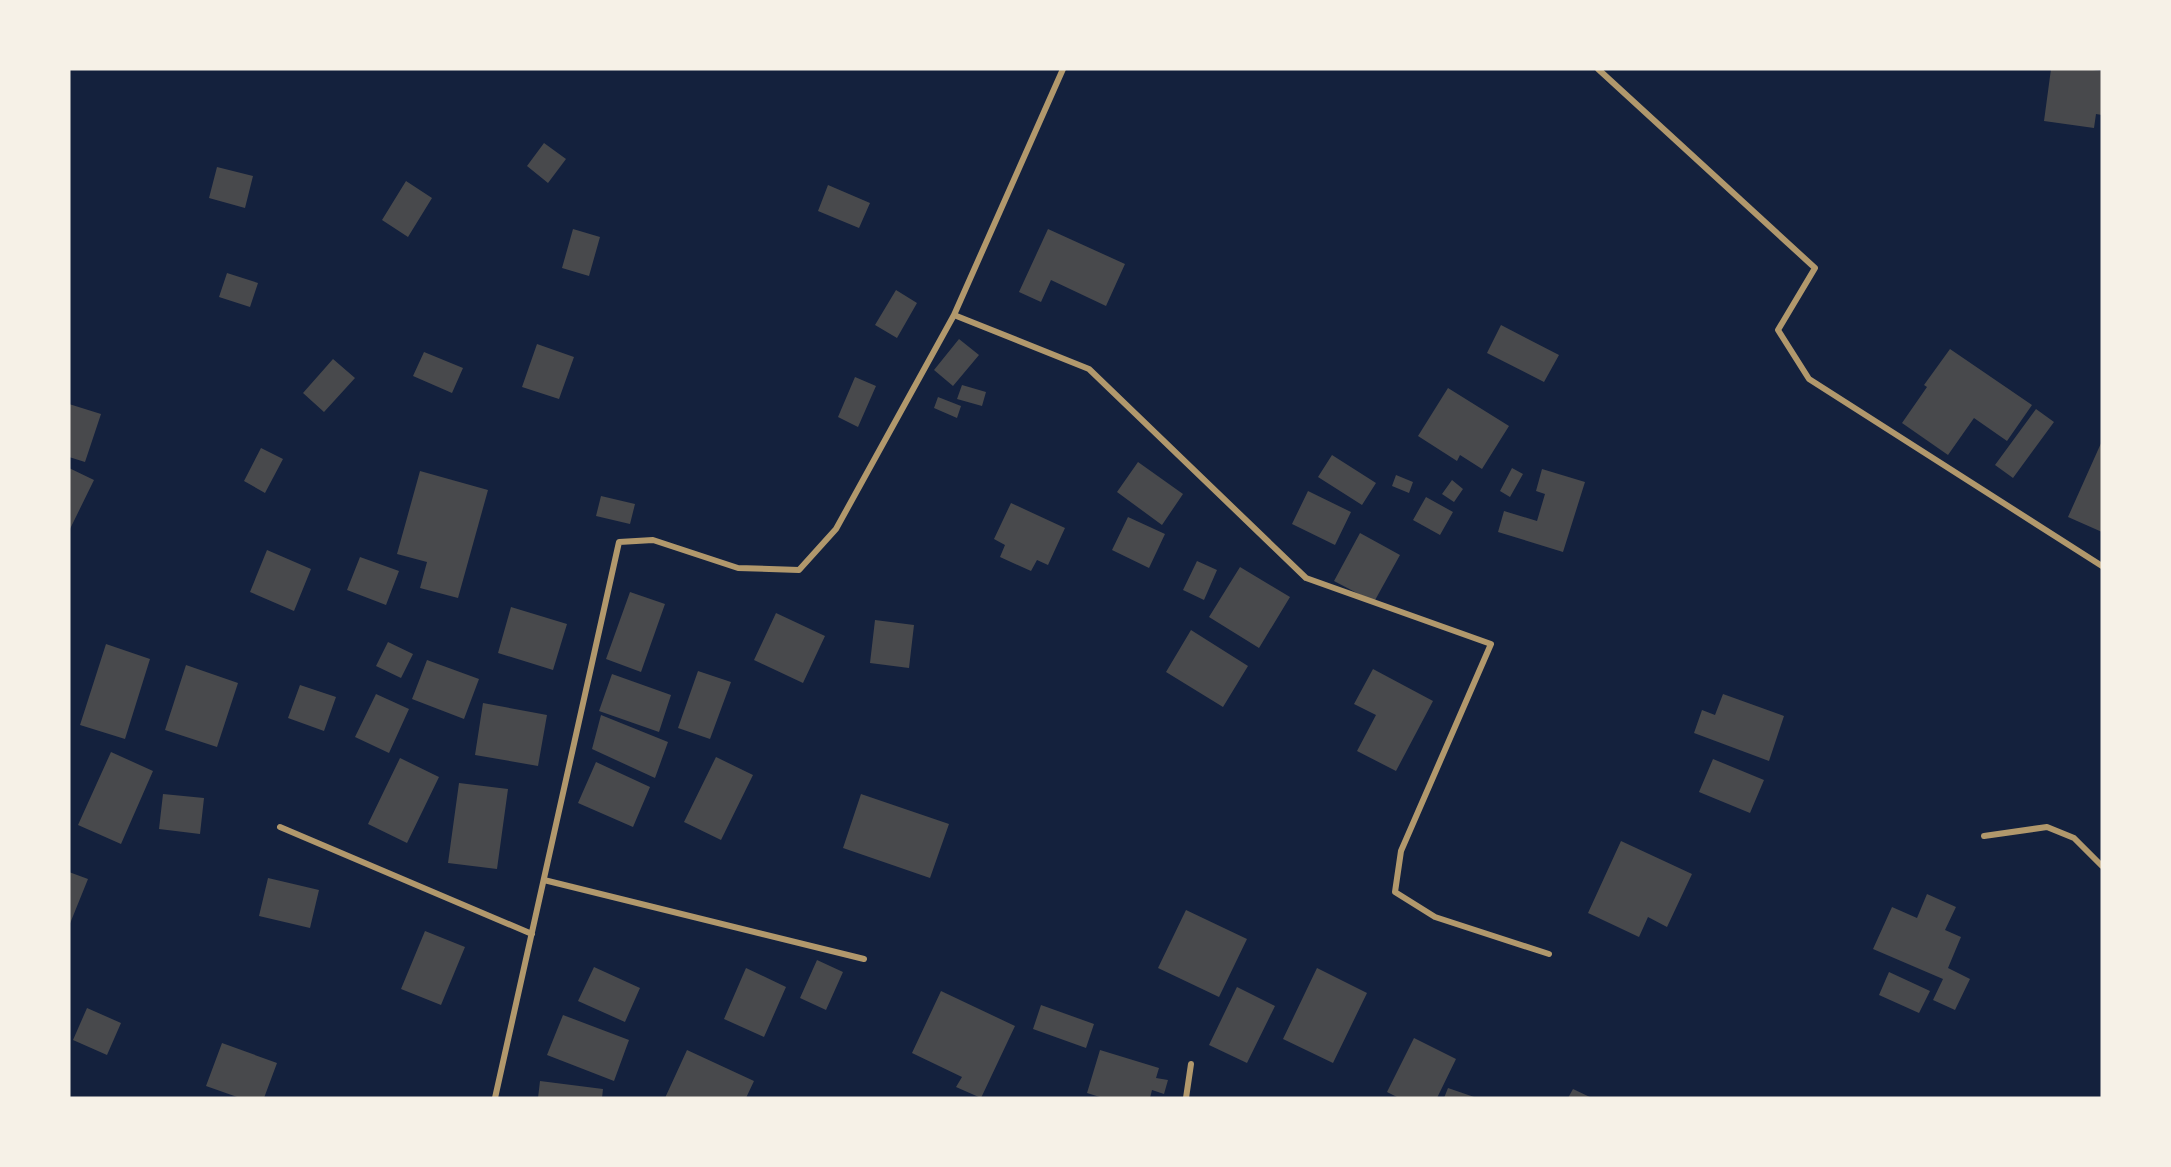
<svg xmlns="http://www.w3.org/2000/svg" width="2171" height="1167" viewBox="0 0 2171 1167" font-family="Mulish,sans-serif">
	<rect width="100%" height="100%" fill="#14213d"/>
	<path fill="#48494c" d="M2051,69H2084L2102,71V115L2096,114L2094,128L2044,121Z
		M544,143L566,159L548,183L527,166Z
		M217,167L253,176L245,208L209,198Z
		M406,181L432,198L408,237L382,220Z
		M828,185L870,203L859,228L818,211Z
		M573,229L600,237L589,276L562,268Z
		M1048,229L1125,264L1106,306L1051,280L1041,302L1019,292Z
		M227,273L258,283L250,307L219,297Z
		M896,290L917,303L897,338L875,325Z
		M1501,325L1559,355L1544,382L1487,353Z
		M959,339L979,355L953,386L934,370Z
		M537,344L574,357L559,399L522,387Z
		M1950,349L2032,405L2007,441L1974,418L1948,455L1902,423L1927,387L1924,385Z
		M424,352L463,368L452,393L413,376Z
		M333,359L355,378L324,412L303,393Z
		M855,377L876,386L858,427L838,417Z
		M962,385L986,392L982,406L957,399Z
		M1448,388L1509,426L1482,469L1460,455L1457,461L1418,436Z
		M938,397L961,406L957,418L934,408Z
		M69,404L101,414L85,462L69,457Z
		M2036,409L2054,422L2013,478L1995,465Z
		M2102,441V532L2068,517Z
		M261,448L283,459L265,493L244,481Z
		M1332,455L1376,483L1362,505L1318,477Z
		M1138,462L1183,494L1162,525L1117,492Z
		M69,468L94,480L69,531Z
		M1512,468L1523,474L1510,497L1500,491Z
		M1542,469L1585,482L1563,552L1498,532L1504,511L1537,521L1545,494L1536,491Z
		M420,471L488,490L458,598L420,588L427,562L397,554Z
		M1396,475L1413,482L1409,493L1392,486Z
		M1452,480L1463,489L1454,502L1442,494Z
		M1308,491L1351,512L1335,545L1292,524Z
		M601,496L635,504L630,524L596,516Z
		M1426,497L1453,512L1440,535L1413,520Z
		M1011,503L1065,528L1048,565L1037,560L1031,571L1000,557L1005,545L994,539Z
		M1128,517L1165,534L1149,568L1112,550Z
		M1360,533L1400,555L1374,602L1334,581Z
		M267,550L311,569L294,611L250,592Z
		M360,557L399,571L386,605L347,590Z
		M1197,561L1217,570L1204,600L1183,590Z
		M1240,567L1290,597L1259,648L1209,617Z
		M630,592L665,604L641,672L606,659Z
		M511,607L567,624L553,670L498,653Z
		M776,613L825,636L803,683L754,660Z
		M875,620L914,625L909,668L870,663Z
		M1191,630L1248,666L1223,707L1166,672Z
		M388,642L413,654L401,678L376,666Z
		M106,644L150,659L125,739L80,725Z
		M427,660L479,679L464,719L412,699Z
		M186,665L238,683L217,747L165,730Z
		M1373,669L1433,701L1396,771L1357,751L1376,715L1354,704Z
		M698,671L731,682L710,739L678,728Z
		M612,674L671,695L659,732L599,711Z
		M300,685L336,697L324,731L288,718Z
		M376,694L409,709L389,753L355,737Z
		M1723,694L1784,716L1769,761L1694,733L1702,710L1715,715Z
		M483,703L547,715L538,766L475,755Z
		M601,715L668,742L655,778L592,749Z
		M111,752L153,771L121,844L78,825Z
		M716,757L753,775L721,840L684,822Z
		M400,758L439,777L407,843L368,824Z
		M1713,759L1764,780L1750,813L1699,792Z
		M596,762L650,787L633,827L578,803Z
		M459,783L508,789L497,869L448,863Z
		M163,794L204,798L200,834L159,829Z
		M861,794L949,824L930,878L843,848Z
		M1621,841L1692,874L1667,927L1648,917L1639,937L1588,913Z
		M69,872L88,879L69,926Z
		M268,878L319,890L310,928L259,916Z
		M1927,894L1956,907L1945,930L1961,937L1948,968L1970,979L1955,1010L1933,1000L1943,979L1873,949L1892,907L1917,918Z
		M1186,910L1247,939L1219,997L1158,968Z
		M425,931L465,947L441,1005L401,989Z
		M817,960L843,972L826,1010L800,998Z
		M594,967L640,988L625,1022L578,1001Z
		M746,968L786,987L764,1037L724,1019Z
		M1317,968L1367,993L1333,1063L1283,1039Z
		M1889,972L1930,991L1919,1013L1879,995Z
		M1237,987L1275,1006L1247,1063L1209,1045Z
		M941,991L1015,1026L981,1098L956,1087L962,1077L912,1053Z
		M1041,1005L1094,1024L1086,1048L1033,1029Z
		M87,1008L121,1023L107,1055L73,1040Z
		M563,1015L629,1040L614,1081L547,1055Z
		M1414,1038L1456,1059L1437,1098H1399L1387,1092Z
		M222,1043L277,1063L264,1098H240L206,1086Z
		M687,1050L754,1081L746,1098H665Z
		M1100,1050L1159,1068L1156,1078L1168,1080L1164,1094L1152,1090L1150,1098H1103L1087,1093Z
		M540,1081L603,1089L602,1098H538Z
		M1448,1088L1477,1098H1444Z
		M1573,1089L1592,1098H1568Z"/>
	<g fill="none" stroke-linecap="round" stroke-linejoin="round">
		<path stroke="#b1986c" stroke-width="6" d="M1598,69L1815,268L1778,330L1809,379L2102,566
			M954,315L1089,369L1306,578L1491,644L1401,851L1395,892L1435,917L1549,954
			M280,827L532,934
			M1984,836L2047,827L2074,838L2102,866
			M544,880L864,959
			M495,1098L619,542L653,540L738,568L799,570L836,529L954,315L1063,69
			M1186,1098L1191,1064"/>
	</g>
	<rect width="2171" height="1167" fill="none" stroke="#f6f1e7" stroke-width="141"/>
</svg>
